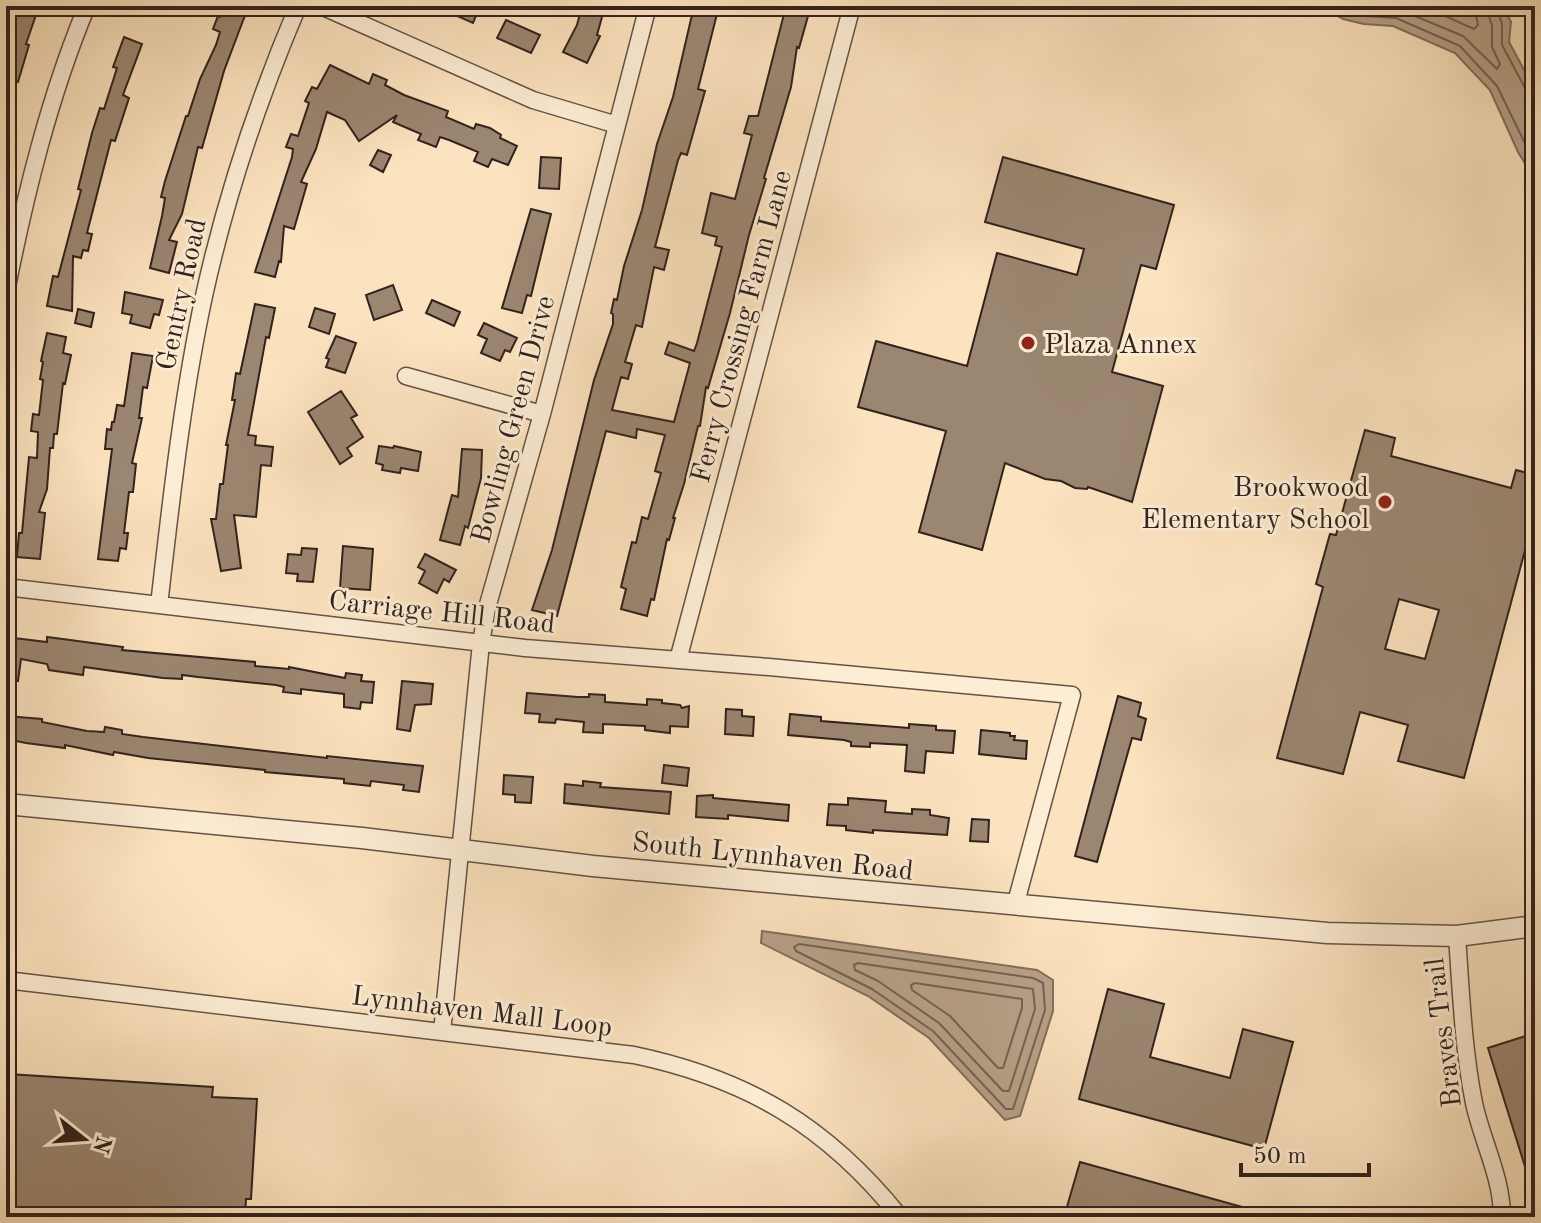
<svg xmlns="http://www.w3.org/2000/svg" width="1541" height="1223" viewBox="0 0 1541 1223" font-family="'Old Standard TT',serif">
	<rect width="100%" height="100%" fill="#fce3bf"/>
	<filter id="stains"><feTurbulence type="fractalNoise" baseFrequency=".0025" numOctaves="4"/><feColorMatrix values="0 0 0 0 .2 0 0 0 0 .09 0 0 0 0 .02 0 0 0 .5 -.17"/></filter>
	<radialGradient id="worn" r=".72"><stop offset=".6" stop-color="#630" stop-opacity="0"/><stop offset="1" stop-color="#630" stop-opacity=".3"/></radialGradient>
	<path fill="#b7a188" stroke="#826e5d" stroke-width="2" d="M1321,6L1503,7L1511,22L1509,42L1535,90V180L1518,152L1490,90L1455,53L1393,26L1364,24L1343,19Z
		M762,931L1037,970L1053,980V1011L1020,1116L1005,1120L929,1038L868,996L761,943Z"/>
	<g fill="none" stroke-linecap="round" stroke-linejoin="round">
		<path stroke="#746252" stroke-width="2" d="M1337,6L1346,12L1365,16L1396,18L1460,46L1497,86L1535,164
			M1365,6L1398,9L1463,36L1497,69L1500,64L1492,47V26L1486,6
			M1423,6L1474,29L1478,25L1474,6
			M1496,6L1502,24V45L1525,88L1535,92
			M799,944L1033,978L1043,983L1045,1010L1013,1109H1006L933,1031L872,989L796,951L794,947Z
			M858,963L1033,989L1035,1009L1009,1091H1003L939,1023L878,981L855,970L854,965Z
			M915,983L1022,999V1008L1003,1068H998L950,1016L912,990L911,985Z"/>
	</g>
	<path fill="#9b8671" stroke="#32221d" stroke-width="2" fill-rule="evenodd" d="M16,6H39L26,44L29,45L18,82L6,78V35Z
		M230,6L247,10L224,71L202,148L198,147L182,214L169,240L177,242L169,273L150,268L162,216L165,198L161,197L165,181L186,116H188L200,79L216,45L220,32L213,29L218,16L220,17L223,10L228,11Z
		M435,6H480L473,23Z
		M582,6H605L597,35L600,36L587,63L563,52L577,25Z
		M696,6H719L698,89L705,91L687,155L681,153L678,160L655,247L669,250L664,270L654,267L642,327L636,325L625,362L632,364L628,379L621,377L612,410L674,422L690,363L665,354L669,342L694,351L697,343L722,247L715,245L717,237L702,233L711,193L735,199L752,135L744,133L749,116H758L786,6L810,9L799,48L797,47L791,87L764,178L766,179L749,235L730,313L708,388L706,387L700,426H698L684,484L673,518H675L669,540L667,539L654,600L651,599L647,616L621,609L626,589L621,587L632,542L636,543L642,517L648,519L661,473L655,471L665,435L637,429L636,438L606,431L557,616L532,610L552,550L594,380L613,324V314L611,313L614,299L617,300L624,266L642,210L657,144L673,97L691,19Z
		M506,20L540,35L531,53L497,38Z
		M124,37L142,44L123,95L129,98L115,141L111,140L87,233L92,234L88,251L83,250L81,258L73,256L72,311L47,306L53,276L58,277L81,190L78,189L92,133L100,108L104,109L117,68L113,67Z
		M330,65L369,84L373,74L387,80L385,85L404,95L448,111L446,117L474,129L476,124L490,128L501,135L500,138L517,146L508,165L492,159L488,167L474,161L478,152L449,140L440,137L436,147L418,140L421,134L393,122L397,115L359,141L345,120L327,112L316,149L301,182L307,184L294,229L284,226L281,262L279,261L275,277L255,272L292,157L293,149L286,147L291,134L298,136L309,103L305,101L312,87L317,89Z
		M378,150L391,155L383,172L370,165Z
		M541,157L561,158L559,189L539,188Z
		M1003,157L1174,205L1156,269L1141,265L1112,372L1163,386L1132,502L1088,487L1087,489L1075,488L1061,481L1045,479L1005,463L982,550L919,532L946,431L858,407L876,341L967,366L997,253L1077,275L1084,249L985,222Z
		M531,209L551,214L531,296L527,295L522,313L502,308Z
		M393,285L402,310L374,320L366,295Z
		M125,292L163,300L159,315L154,314L150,328L130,323L132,315L122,313Z
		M432,300L460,312L454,326L426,313Z
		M255,304L275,308L269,338L266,337L248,435L256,436L255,445L273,447L271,466L261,465L256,517L234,515L241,568L221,571L211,519H216L220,484H223L228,445H226L235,400H232L236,373L240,374Z
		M315,308L335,314L329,334L309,327Z
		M78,309L94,313L91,327L75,323Z
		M484,323L517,338L510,352L505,350L500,361L481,353L487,339L478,335Z
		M47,333L66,337L63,353L71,355L65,384L63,383L57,434H54L53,448H50L47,489L39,512L45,513L40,559L17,557L19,533H22L29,457L37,458L38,432L31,431L33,414L39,415L43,380L40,379L43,362L41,361Z
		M336,336L356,343L345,373L326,367L329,359L326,358Z
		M132,353L153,356L147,388L143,387L139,418H142L132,463L136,464L133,492H129L124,533H128L126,549L120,548L118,561L98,559L112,449H105L107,429L111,430L112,422H114L117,405L124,406Z
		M341,391L357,415L351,418L363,437L347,448L352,456L340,464L308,412Z
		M1365,430L1395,438L1391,456L1511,488L1516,470L1535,475V513L1464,778L1398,761L1408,725L1360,712L1343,774L1277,758L1323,587L1316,584L1330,534L1336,535ZM1399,599L1439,610L1425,659L1385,649Z
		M379,446L393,448L394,446L421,452L418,471L401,468L400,473L382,470L383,465L376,463Z
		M462,449L482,450L481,478L468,528L465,526L460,545L440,540L452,495L458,497Z
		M343,546L373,549L370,590L340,588Z
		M302,548L317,549L313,582L297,581L298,574L286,573L288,554L301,555Z
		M425,554L456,570L449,582L444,579L437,593L419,583L425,571L418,567Z
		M6,637L47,642V637L123,647L122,650L255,662V666L289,669V667L345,678L346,673L362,675L361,681L374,682L372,703L361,702L360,709L344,707V694L301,689V694L283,692L284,687L276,685L198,677L182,675V679L163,678L84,667L83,675L49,670L47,664L21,659L18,681L6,679Z
		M402,681L433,684L431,704L415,705L410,731L397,729Z
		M527,693L578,697H589V694L605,695V702L647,705V699L662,700V703L680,705L682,708L689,706L688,727L670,726V733L645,730V726L603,724V733L583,732L584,722L556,719L555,723L539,722L540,714L525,713Z
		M1118,696L1141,703L1138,716L1146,719L1141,740L1132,738L1097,862L1075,856Z
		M726,709L742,710V716L754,717L753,736L725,734Z
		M790,714L821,717V721L909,728V724L936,726V730L955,731L953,753L926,751L924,773L905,771L907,745L870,743V747L851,746V742L844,740L788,735Z
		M6,716L42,719V722L87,731L104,732L105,727L122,730V734L143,737L327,758V756L423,766L419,792L403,790L404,785L371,781L370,786L344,783V779L265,772V770L148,758L114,752L113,755L65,745V748L26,743L6,739Z
		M981,730L1010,733V736H1015L1014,740L1027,741L1026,759L979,754Z
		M664,765L689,768L687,786L662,783Z
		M504,775L533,777L531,803L515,802V795L503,794Z
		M583,781L601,783L600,787L671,792L669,814L564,803L565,784L583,786Z
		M713,795V798L789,805L788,821L728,815V819L696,817L697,796Z
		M848,798L886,801L885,812L912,814V809L930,810V815L949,818L947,835L873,830V833L846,830V826L827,825L829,804L848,805Z
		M972,819L989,820L988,842L970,841Z
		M1108,989L1164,1004L1150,1057L1230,1078L1243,1029L1293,1042L1264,1149L1079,1099Z
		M1535,1033V1189H1532L1488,1048Z
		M8,1074L213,1087L212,1097L257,1099L251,1199H246L245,1217H6Z
		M1080,1162L1264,1213V1217H1064Z"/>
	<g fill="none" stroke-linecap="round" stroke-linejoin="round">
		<g stroke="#645246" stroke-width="19">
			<path id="minor" d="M321,6L533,100L617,125
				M6,292C25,196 49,97 87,6
				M406,376L542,414
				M6,587L525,648L769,667L1072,695L1015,906
				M159,605C171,502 182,398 204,296C226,196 258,100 298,6
				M678,660L852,6
				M1457,936C1461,991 1463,1048 1474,1103C1482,1141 1502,1177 1502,1217
				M6,980L634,1055C748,1079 827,1126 900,1217
				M442,1032L481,643L487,608L542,414L648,6"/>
		</g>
		<g stroke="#645246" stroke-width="23">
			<path id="tertiary" d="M6,804L362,838L593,866L1327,933L1457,936L1535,926"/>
		</g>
		<use href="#minor" stroke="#fdedd5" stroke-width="16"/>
		<use href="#tertiary" stroke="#fdedd5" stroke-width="20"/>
	</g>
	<g fill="#8f2418" stroke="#fdedd5" stroke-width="3">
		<circle cx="1028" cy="343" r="8"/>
		<circle cx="1385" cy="502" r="8"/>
	</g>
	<g text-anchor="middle" stroke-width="6" stroke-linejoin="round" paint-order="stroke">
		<g font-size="28" fill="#32221d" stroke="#fdedd5">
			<text transform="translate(180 294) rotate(-78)" y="10">Gentry Road</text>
			<text transform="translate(740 326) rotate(-75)" y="10">Ferry Crossing Farm Lane</text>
			<text transform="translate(512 419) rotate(-75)" y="10">Bowling Green Drive</text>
			<text transform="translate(442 611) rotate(6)" y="10">Carriage Hill Road</text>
			<text transform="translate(773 855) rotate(6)" y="10">South Lynnhaven Road</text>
			<text transform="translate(482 1010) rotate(7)" y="10">Lynnhaven Mall Loop</text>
			<text transform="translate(1442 1033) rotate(-97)" y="10">Braves Trail</text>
		</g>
		<g font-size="28" fill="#32221d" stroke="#fdedd5" text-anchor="start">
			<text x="1044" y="353">Plaza Annex</text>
			<text x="1369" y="496" text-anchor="end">Brookwood<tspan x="1369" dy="32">Elementary School</tspan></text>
		</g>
	</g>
	<rect width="1541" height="1223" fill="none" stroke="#fce3bf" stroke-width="32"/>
	<rect x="8" y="8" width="1525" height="1207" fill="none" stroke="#32221d" stroke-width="4"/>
	<rect x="16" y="16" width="1509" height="1191" fill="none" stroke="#32221d" stroke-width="2"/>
	<g transform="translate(84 1139) rotate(107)" stroke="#fdedd5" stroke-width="6" paint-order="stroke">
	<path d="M0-6L14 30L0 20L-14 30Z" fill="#32221d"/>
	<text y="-12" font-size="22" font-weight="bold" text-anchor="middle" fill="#32221d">N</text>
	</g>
	<path d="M1241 1163v12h128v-12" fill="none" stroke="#32221d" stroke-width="4"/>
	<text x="1253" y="1163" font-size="24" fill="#32221d" stroke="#fdedd5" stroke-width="6" paint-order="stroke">50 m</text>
	<rect width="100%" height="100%" filter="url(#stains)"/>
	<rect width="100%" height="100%" fill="url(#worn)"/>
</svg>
